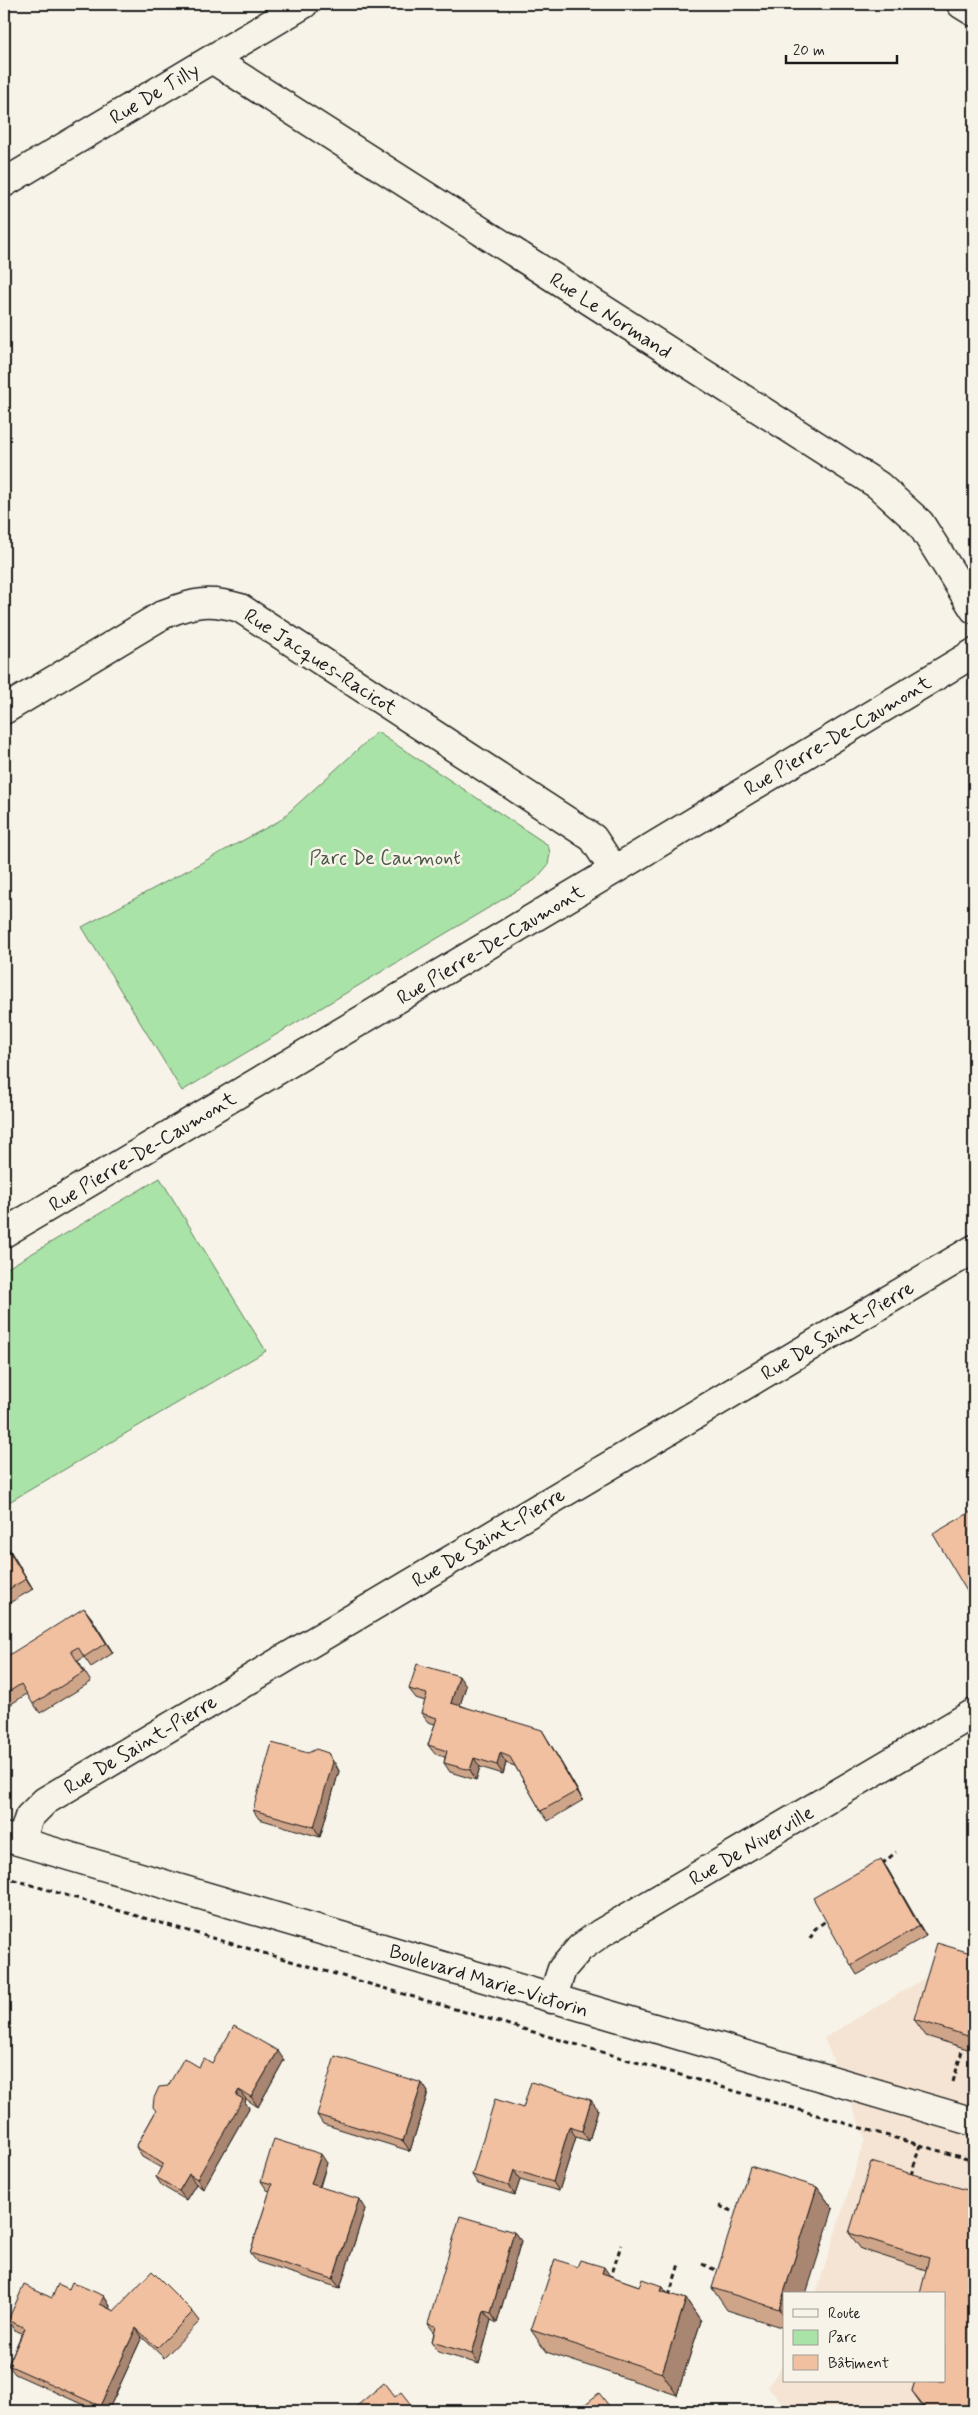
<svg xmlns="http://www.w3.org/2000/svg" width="978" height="2415" viewBox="0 0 978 2415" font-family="Mynerve,sans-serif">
	<rect width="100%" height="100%" fill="#f7f3e8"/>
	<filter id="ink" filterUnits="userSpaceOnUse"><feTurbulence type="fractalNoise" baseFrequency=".02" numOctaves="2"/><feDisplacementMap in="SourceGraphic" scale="10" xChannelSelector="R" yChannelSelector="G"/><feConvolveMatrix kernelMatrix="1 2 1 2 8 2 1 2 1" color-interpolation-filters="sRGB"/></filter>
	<g filter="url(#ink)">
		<path fill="#f5e4d3" d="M974,1949V2411H790L767,2387L784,2364V2381H944V2294H816L865,2138L824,2038Z"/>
		<path fill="#aae3a7" stroke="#638062" d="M377,732L548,845L550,853L548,865L535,880L182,1091L82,927L279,821Z
			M160,1178L266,1351L4,1505V1270Z"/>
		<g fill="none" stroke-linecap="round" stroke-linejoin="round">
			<g stroke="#1c1c1c" stroke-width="31">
				<path id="minor" d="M961,4L974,12
					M212,59L878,485L920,523L974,609
					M4,183L304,4
					M4,710L164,614C194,602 209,599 240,608L593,838L614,870
					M4,1233L614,870L974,653
					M4,1837L974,2122
					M21,1842L29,1817L45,1801L974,1249
					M552,1999L562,1969L580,1948L601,1933L974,1713"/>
			</g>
			<path stroke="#1c1c1c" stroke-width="3" stroke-dasharray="5 4" stroke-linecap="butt" d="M882,1864L896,1852
				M4,1877L974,2161
				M810,1939L815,1929L827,1920
				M953,2082L963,2047
				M911,2175L920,2145
				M719,2206L738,2213
				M702,2264L720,2272
				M610,2280L621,2245
				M669,2296L679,2264"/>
			<use href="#minor" stroke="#f7f3e8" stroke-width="28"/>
		</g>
		<path fill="#cfa58a" stroke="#1c1c1c" d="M974,1510V1601L968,1593Z
			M4,1543L11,1552L33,1589L6,1605L4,1602Z
			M91,1617L113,1653L91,1667L84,1657L78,1661L91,1682L40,1713L27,1694L8,1706L4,1700V1658Z
			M466,1686L460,1705L548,1740L583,1800L548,1821L541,1811L515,1766L506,1763L503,1774L480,1767L476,1780L450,1772L444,1763L445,1757L435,1754L428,1745L435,1724L428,1722L421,1713L425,1701L416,1698L409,1689Z
			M335,1763L339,1771L320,1837L259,1819L253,1810Z
			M887,1868L926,1936L857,1975L851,1965Z
			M974,1953V2051L926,2036L914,2019Z
			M284,2060L258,2107L246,2099L245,2102L249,2108L203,2189L196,2184L186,2200L162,2186L156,2177L161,2168L142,2157L136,2147L156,2111L168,2086L199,2067L212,2063Z
			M422,2083L428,2092L410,2151L323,2124L317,2115Z
			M523,2108L598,2109L589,2141L576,2137L559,2191L520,2180L515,2195L478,2184L472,2175Z
			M327,2163L320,2187L365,2209L340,2288L257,2262L250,2253L270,2191L267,2190L261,2181Z
			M817,2187L833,2209L784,2294V2328L727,2310L712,2288Z
			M974,2192V2411H926L912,2391L944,2294L926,2270L861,2249L849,2233Z
			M514,2232L521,2241L497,2323L491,2320L479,2364L438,2352L432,2342L434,2332L428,2324Z
			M577,2267L610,2276L639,2286H662L667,2293L686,2299L701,2321L677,2395L546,2352L531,2330Z
			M69,2289L104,2296L110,2306L109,2308L114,2311L193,2312L200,2321L164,2358L142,2337L108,2411H97L15,2374L8,2365L22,2333L14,2330L8,2320Z"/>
		<path fill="#a98671" stroke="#1c1c1c" d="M4,1543L11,1552L33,1589L26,1579Z
			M84,1608L91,1617L113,1653L106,1643Z
			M459,1676L466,1686L458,1712L451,1703Z
			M542,1730L548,1740L583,1800L577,1791Z
			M328,1753L339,1771L320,1837L314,1827Z
			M500,1753L506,1763L503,1774L497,1765Z
			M474,1758L480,1767L476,1780L470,1770Z
			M881,1859L887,1868L926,1936L919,1926Z
			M278,2051L284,2060L258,2107L251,2097Z
			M422,2083L428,2092L410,2151L403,2141Z
			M239,2090L246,2099L245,2102L249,2108L203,2189L197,2179Z
			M591,2100L598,2109L589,2141L582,2131Z
			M569,2127L576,2137L559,2191L553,2182Z
			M321,2154L327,2163L317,2194L311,2184Z
			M514,2170L520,2180L515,2195L509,2186Z
			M189,2174L196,2184L186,2200L179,2191Z
			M817,2187L833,2209L806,2294H784V2317L779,2309Z
			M359,2199L365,2209L340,2288L333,2279Z
			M514,2232L521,2241L497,2323L491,2313Z
			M604,2267L619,2289L602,2273Z
			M662,2286L677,2307L660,2291Z
			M104,2296L110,2306L107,2314L100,2304Z
			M686,2299L701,2321L677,2395L662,2373Z
			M484,2311L491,2320L479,2364L472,2354Z
			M136,2328L142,2337L108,2411H103L100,2406Z"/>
		<path fill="#f1c0a1" stroke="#1c1c1c" d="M974,1510V1589L968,1593L933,1534Z
			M4,1543L26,1579L4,1592Z
			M84,1608L106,1643L84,1657L78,1647L71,1651L84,1672L33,1704L21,1684L4,1695V1658Z
			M417,1664L459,1676L451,1703L542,1730L577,1791L541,1811L510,1757L500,1753L497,1765L474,1758L470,1770L444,1763L447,1751L428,1745L437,1718L421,1713L427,1694L409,1689Z
			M272,1743L308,1753L316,1749L328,1753L333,1762L314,1827L253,1810Z
			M881,1859L919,1926L851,1965L813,1898Z
			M937,1943L974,1954V1953V2038L914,2019Z
			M234,2026L278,2051L251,2097L239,2090L236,2095L243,2099L197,2179L189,2174L179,2191L156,2177L163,2164L136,2147L156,2111L153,2107L154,2098L159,2087L168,2086L184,2058L199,2067L204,2058L212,2063Z
			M335,2056L422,2083L403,2141L317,2115Z
			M531,2082L591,2100L582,2131L569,2127L553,2182L514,2170L509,2186L472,2175L495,2099L523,2108Z
			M274,2139L321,2154L311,2184L359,2199L333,2279L250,2253L272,2184L261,2181Z
			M871,2162L974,2192V2411H928L912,2391L915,2381H944V2294H920L929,2258L849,2233Z
			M750,2166L817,2187L779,2309L712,2288Z
			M460,2216L514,2232L491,2313L484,2311L472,2354L432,2342L436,2326L428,2324Z
			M555,2259L577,2267L580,2260L604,2267L602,2273L639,2286L642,2279L662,2286L660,2291L686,2299L662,2373L531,2330Z
			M152,2271L193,2312L157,2348L136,2328L100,2406L8,2365L25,2328L8,2320L24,2285L52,2298L58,2284L69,2289L72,2282L104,2296L100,2304L114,2311Z
			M384,2383L395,2397L401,2392L416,2411H351Z
			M599,2393L613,2411H577Z"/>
	</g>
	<g text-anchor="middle" stroke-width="5" stroke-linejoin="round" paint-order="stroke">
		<g font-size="20" fill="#1c1c1c" stroke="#f7f3e8">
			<text transform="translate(154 93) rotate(-31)" y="7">Rue De Tilly</text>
			<text transform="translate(611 315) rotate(33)" y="7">Rue Le Normand</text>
			<text transform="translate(321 661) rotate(33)" y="7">Rue Jacques-Racicot</text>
			<text transform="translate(837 735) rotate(-31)" y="7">Rue Pierre-De-Caumont</text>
			<text transform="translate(490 944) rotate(-31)" y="7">Rue Pierre-De-Caumont</text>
			<text transform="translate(142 1151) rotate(-31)" y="7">Rue Pierre-De-Caumont</text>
			<text transform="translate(837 1330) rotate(-31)" y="7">Rue De Saint-Pierre</text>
			<text transform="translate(488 1537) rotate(-31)" y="7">Rue De Saint-Pierre</text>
			<text transform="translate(140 1744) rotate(-31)" y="7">Rue De Saint-Pierre</text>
			<text transform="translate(751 1845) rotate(-30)" y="7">Rue De Niverville</text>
			<text transform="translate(489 1980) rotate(17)" y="7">Boulevard Marie-Victorin</text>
		</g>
		<g font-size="20" fill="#475846" stroke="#f7f3e8">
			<text x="385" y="864">Parc De Caumont</text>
		</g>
	</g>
	<rect width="978" height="2415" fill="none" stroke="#f7f3e8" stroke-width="20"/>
	<rect x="10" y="10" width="958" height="2395" fill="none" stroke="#1c1c1c" stroke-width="2" filter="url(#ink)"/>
	<rect x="783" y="2292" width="162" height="90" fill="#f7f3e8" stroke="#9f9d96"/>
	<rect x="793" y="2309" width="25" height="8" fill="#f7f3e8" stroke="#9f9d96"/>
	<text x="828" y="2318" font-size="15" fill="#1c1c1c">Route</text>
	<rect x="793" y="2330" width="25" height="15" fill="#aae3a7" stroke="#9f9d96"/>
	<text x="828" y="2342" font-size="15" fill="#1c1c1c">Parc</text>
	<rect x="793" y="2355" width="25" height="15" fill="#f1c0a1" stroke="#9f9d96"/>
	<text x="828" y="2368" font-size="15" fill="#1c1c1c">Bâtiment</text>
	<path d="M786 55v8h111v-8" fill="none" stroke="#1c1c1c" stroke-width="2.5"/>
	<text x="793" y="55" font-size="15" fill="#1c1c1c" stroke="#f7f3e8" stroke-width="4" paint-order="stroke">20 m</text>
</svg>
